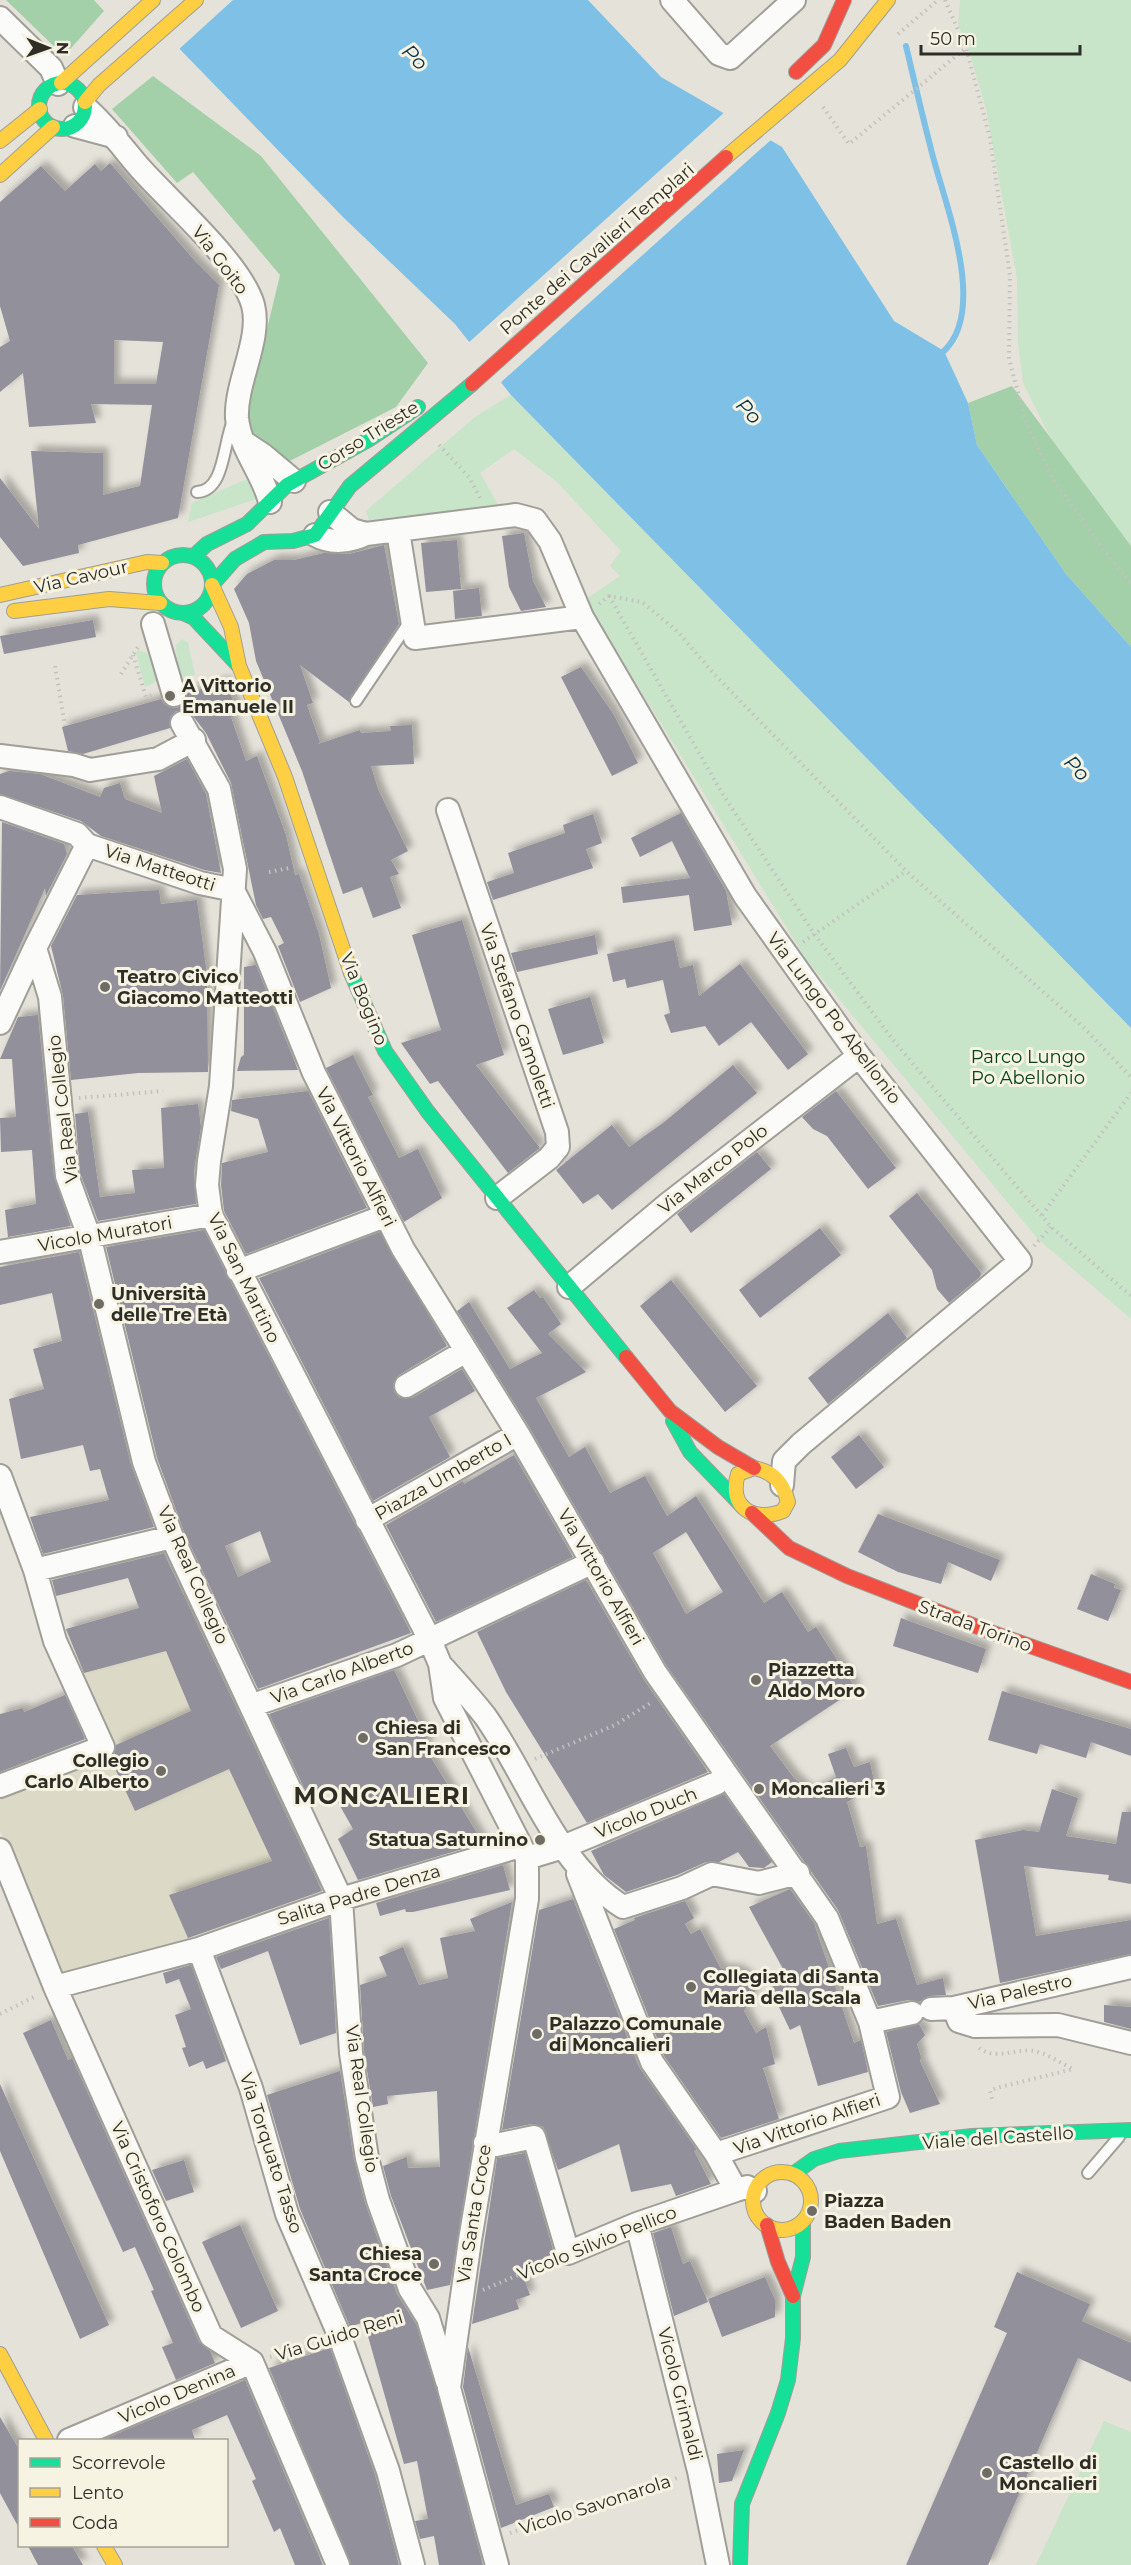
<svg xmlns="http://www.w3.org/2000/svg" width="1131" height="2565" viewBox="0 0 1131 2565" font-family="Montserrat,sans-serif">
	<defs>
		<filter id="shadow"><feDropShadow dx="5.5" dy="-5.5" stdDeviation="3" flood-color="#0004"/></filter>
	</defs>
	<rect width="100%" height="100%" fill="#e4e2d9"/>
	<path fill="#dcd9c7" d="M189,1593L327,1897L65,1981L0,1831V1791L106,1750L60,1631Z"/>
	<path fill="#c8e4c9" d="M960,0H1131V546L1053,443L1023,383L1018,341L1017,278L986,109L968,47L958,25Z
		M511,395L1131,1028V1319L1037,1238L806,959L585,600L620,576L610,566L621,551L557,482L514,449L480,473L499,506L369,520L366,511L475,417Z
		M254,476L265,496L188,522L192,503Z
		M182,639L188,643L195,675L178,677L176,645Z
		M138,650L147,653L160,680L145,687L136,653Z
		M1104,2421L1131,2432V2565H1036Z"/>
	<path fill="#a3d0a9" d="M6,0H94L104,11L64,56Z
		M153,76L261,156L428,363L396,407L280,466L243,429L280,275L193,172L177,183L112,109Z
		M1012,386L1131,546V647L1066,574L977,445L968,403Z"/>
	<path fill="#7ec0e6" d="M132,0H588L661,77L782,147L894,321L944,351L968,403L977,445L1066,574L1131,647V1028L511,395L455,324L344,218Z"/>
	<path fill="#e4e2d9" d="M129,0H233L177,51Z
		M726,111L773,138L499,384L467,344Z"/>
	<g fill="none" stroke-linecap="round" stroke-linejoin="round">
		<path stroke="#7ec0e6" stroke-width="6" d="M906,46C914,80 922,114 931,149C943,200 989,308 944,351"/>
	</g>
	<path fill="#92909b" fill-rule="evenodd" filter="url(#shadow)" d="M110,163L195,261L219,285L178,518L78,545L79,553L23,566L0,537V478L39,529L31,451L103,453V495L140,486L152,405L91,404L96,423L29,427L23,373L0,392V347L10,341L0,306V202L41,166L65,191L95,164L101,171ZM114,340L163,342L156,384H114Z
		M524,533L533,581L546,607L521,611L509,587L502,536Z
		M457,540L461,589L426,592L421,543Z
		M384,545L399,624L349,702L300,665L313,703L307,705L320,742L318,744L360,730L361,733L391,731L390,726L412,725L414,764L371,766L378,789L408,851L391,860L399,874L390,877L401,908L373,918L362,887L343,894L302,771L256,661L249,623L234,589L247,574L274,560H294L324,553L349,554Z
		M479,588L482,616L455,619L453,591Z
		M93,620L96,637L4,654L0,636Z
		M581,667L614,715L638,763L612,776L561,677Z
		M225,681L239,715L231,717L246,761L257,756L286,835L295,875L299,874L319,934L331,988L300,1002L278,946L284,943L271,917L263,919L256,905L231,783L206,733L193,716L188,711H176L170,717V728L83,754L68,751L62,727L161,699L165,705L177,708L184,704L187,691L189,693Z
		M187,759L206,794L221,873L204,870L101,836L81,821L0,794V774L9,771L40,774L100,797L104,788L120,783L125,799L162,813L154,776Z
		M681,813L726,891L732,925L694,931L689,895L623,903L621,887L690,878L672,841L640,857L631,838Z
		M593,814L602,843L586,849L593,868L493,900L487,882L514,873L508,853L565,833L563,825Z
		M2,822L64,844L67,854L46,896L45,888L0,991Z
		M159,890L161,904L197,900L207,975L208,1072L138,1073L71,1080L63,996L51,946L77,895Z
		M462,920L504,1055L476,1065L540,1148L508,1173L438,1081L430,1084L401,1043L441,1030L412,935Z
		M595,935L598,954L517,972L511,953Z
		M674,940L680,968L693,965L699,996L740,964L808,1054L788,1070L751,1022L719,1046L705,1026L671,1033L664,1015L670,1013L663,980L627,988L625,979L613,982L607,954Z
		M256,965L298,1070L237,1071L241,1057L244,1055V967Z
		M590,997L604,1043L563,1055L548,1009Z
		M38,1015L54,1177L71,1226L8,1237L5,1210L36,1204L32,1150L1,1152L0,1118L16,1117L12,1059H0L18,1017Z
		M353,1055L373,1095L368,1097L399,1158L418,1149L442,1198L404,1222L326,1068Z
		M733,1065L757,1093L612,1210L598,1194L583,1204L556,1170L612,1125L629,1147L663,1123Z
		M308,1091L367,1208L246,1254L224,1211L221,1185L222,1163L268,1152L258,1119L231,1111L232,1100Z
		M836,1091L896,1168L868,1189L827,1136L813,1129L802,1117Z
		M198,1104L201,1127L194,1170L196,1204L98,1221L80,1173L75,1114L88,1112L100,1197L135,1193L132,1170L164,1168L161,1108Z
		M757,1152L771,1169L691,1233L677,1214Z
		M917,1193L981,1273L980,1277L949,1303L937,1289L932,1270L889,1216Z
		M820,1228L841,1255L760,1318L739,1290Z
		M204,1230L411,1633L258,1689L184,1532L157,1458L106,1247ZM260,1531L271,1562L238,1577L225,1546Z
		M380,1232L447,1346L399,1375L393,1385L395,1393L400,1398H412L462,1369L475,1391L429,1417L450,1457L373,1501L259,1278Z
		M79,1252L131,1465L154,1527L43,1554L30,1517L109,1500L100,1469L90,1471L83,1445L21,1459L9,1399L44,1389L33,1349L62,1341L52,1293L0,1305V1267Z
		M671,1280L757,1386L725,1412L640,1306Z
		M534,1290L540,1298L543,1297L561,1324L548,1334L586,1372L536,1398L569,1457L585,1447L610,1493L645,1476L667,1516L696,1496L764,1603L782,1592L808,1632L816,1627L856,1689L770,1746L794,1778L809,1792L836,1777L828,1754L846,1748L854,1767L870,1762L875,1786L847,1802L860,1847L866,1846L877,1924L896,1919L917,1985L943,1978L946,1995L930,1996L919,2002L909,2000L878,2006L838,1910L666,1665L529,1427L457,1311L469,1302L510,1369L542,1353L507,1308ZM686,1532L723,1592L686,1614L653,1553Z
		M888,1313L907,1338L828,1404L808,1378Z
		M859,1435L884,1467L856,1489L831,1457Z
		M514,1455L573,1557L436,1622L386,1525L463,1481L464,1484Z
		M878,1514L1000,1560L991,1581L948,1562L941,1584L898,1572L858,1552Z
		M164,1553L322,1891L188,1938L169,1895L272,1861L229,1769L135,1811L110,1758L114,1755L116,1745L191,1711L166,1651L84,1673L66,1629L139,1608L128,1578L56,1596L52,1580Z
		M1091,1574L1115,1584L1114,1588L1121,1590L1108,1621L1077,1609Z
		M586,1580L644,1680L708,1772L587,1823L506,1692L477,1632Z
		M901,1618L986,1649L978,1673L893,1646Z
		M394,1670L429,1744L424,1746L483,1843L358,1880L338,1839L353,1829L331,1790L317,1796L311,1784L313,1797L309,1799L269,1714Z
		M1002,1691L1131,1729V1756L1091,1742L1086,1758L1040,1744L1037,1754L988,1740Z
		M65,1695L85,1739L0,1772V1714L23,1708L24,1712Z
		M1052,1789L1078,1798L1066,1836L1116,1844L1122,1812H1131V1884L1108,1880L1109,1875L1024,1866L1036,1936L1131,1920V1954L1000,1983L975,1840L1023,1830L1039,1832Z
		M724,1794L772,1862L764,1868L749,1867L738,1852L719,1862H706L677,1875L626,1892L604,1875L591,1851Z
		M503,1865L510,1890L413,1912H406L405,1909L380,1916L376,1903Z
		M790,1889L814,1923L854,2043L861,2040L868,2072L818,2086L800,2025L790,2030L770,1988L788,1978L749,1907Z
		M573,1899L639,2067L697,2150L694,2151L711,2184L676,2196L671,2184L631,2192L619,2144L558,2170L543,2127L532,2124L502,2130L539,1910Z
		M685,1901L694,1918L685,1924L691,1934L700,1929L721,1969L737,1970L748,1977L755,1991L744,2011L756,2033L766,2027L775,2064L763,2068L779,2119L721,2138L664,2056L614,1929L635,1920L634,1918Z
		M512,1902L450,2285L427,2290L391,2196L383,2166L407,2157L408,2168L440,2167L437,2091L387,2096L388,2104L373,2107L364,2052L360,1985L387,1976L379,1957L403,1947L419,1985L448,1978L440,1938L475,1931L470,1919Z
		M329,1918L336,2033L300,2045L268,1951L221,1969L216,1957Z
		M191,1965L226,2061L206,2069L203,2061L189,2067L182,2048L186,2047L175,2015L191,2009L179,1979L166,1984L163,1973Z
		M1104,2005L1131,2007V2029L1104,2022Z
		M51,2020L68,2060L72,2058L199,2342L210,2351L215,2363L176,2380L162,2347L173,2343L151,2291L154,2290L135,2247L123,2252L23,2033Z
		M919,2024L925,2035L917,2044L921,2057L920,2061L940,2104L910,2113L901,2092L886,2032Z
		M340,2071L354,2160L365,2203L397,2294L416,2324L436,2388L483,2565H439L434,2536L420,2539L415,2521L428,2519L417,2461L404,2464L364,2322L350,2327L300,2209L267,2095Z
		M0,2084L109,2325L80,2339L0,2151Z
		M525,2153L554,2253L521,2270L530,2295L516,2300L519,2309L472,2324L497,2158Z
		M184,2160L194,2192L166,2201L152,2170Z
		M240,2225L278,2311L241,2328L202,2242Z
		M671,2227L683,2264L690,2261L708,2302L674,2316L653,2233Z
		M1017,2272L1090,2304L1082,2321L1131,2343V2382L1078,2358L988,2565H906L1007,2333L994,2327Z
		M765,2277L775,2300V2317L722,2337L708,2299Z
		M468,2347L516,2505L549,2494L554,2507L501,2528L463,2387Z
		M330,2348L375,2475L399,2565H351L269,2368Z
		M245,2380L323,2565H295L280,2528L274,2532L252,2481L256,2479L227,2415L192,2430L195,2440H102Z
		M0,2417L20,2451V2530L0,2493Z
		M744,2450L732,2481L719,2483L717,2454Z
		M28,2546H72L83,2565H38Z"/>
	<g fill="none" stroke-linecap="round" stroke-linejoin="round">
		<g stroke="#9f9e97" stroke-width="14">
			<path id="lane" d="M197,492C225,491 223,443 233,421
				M356,701L410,621
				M1088,2173L1119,2137"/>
		</g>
		<g stroke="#9f9e97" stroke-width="26">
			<path id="street" d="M672,0L719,54L730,58L794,0
				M0,18L51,68L58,84
				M85,107C106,125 122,147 140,168C170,202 241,263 253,305C262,339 235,383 237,418C240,449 263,473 270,502
				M75,126L116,137
				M245,443L263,455L294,481
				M330,512L352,530L366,534L516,515L535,520L550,541L582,617L745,896L859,1056L1020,1261L801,1444L784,1461L782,1485
				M398,531L415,638L582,617
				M315,535C331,544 350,542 366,534
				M153,624L174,695
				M182,723L219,789L235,869L221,1086L209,1161L207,1185L211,1215L430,1640L440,1664L445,1698L527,1858V1899L470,2240L449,2388L497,2565
				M0,756L74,765L90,770L158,759L194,740
				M0,807L77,834L87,845L35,948L50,997L67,1176L90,1239L144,1462L172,1537L341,1899L351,2053L367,2158L378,2200L410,2289L428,2318L447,2381
				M448,810L557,1132L558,1147L549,1158L497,1198
				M87,845L200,883L234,890
				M234,892L265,952L314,1073L403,1249L518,1434L655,1672L827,1918L870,2022L888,2097L716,2154
				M0,1023L35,948
				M0,1252L211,1215
				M238,1271L385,1216
				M569,1287L668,1204L859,1056
				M406,1386L466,1351
				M0,1476L35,1570L55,1641L103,1747L0,1786
				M367,1520L518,1434
				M35,1570L172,1537
				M440,1664C455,1681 471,1698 485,1716C530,1780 555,1864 623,1907L682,1888L712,1874L759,1883L798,1873
				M253,1705L397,1655L593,1562
				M0,1850L55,1987L211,2336L252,2362L338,2565
				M527,1858L563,1847L717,1783L726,1775
				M578,1874L652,2062L716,2154L736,2190
				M199,1949L341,1899L520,1846
				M1131,1967L954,2008L959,2021L975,2026L1058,2025L1131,2043
				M55,1987L199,1949L251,2088L287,2214L340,2337L388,2471L413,2565
				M931,2009L954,2008
				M870,2022L912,2013
				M485,2143L496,2145L534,2137L568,2253L637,2224L736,2190L747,2187L755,2191
				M637,2224L699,2471L718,2565
				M69,2440L252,2362"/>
		</g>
		<g stroke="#9f9e97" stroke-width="16">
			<path id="fast" d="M39 106a23 23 0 1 1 46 0a23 23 0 1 1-46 0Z
				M154 584a29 29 0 1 1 58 0a29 29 0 1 1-58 0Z
				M194,556L207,544L247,524L287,485L368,440L418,407
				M212,585L235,559L264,542L293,541L315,535L350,486L472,384
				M183,613L194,618L238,665
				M351,973L385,1051L428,1112L626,1357
				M673,1421L690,1452L742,1506
				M793,2174L814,2159L839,2151L972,2136L1131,2130
				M740,2565L742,2504L778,2413L788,2380L793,2338V2296L803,2257V2221"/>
		</g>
		<g stroke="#9f9e97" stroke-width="16">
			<path id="slow" d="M61,83L153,0
				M85,102L99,85L196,0
				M0,141L40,109
				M726,157L840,60L888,0
				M0,175L53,127
				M212,585L231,627L239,666L285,777L351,973
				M0,595L147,562L162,563
				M14,611L109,599L160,603
				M754,1468C774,1472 783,1483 788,1502L783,1511C753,1523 728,1507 738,1474Z
				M753 2201a29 29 0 1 1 58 0a29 29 0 1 1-58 0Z
				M0,2354L46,2440
				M104,2546L115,2565"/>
		</g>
		<g stroke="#9f9e97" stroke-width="16">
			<path id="jam" d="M796,72L824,45L844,0
				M472,384L726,157
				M626,1357L670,1411L718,1447L754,1468
				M752,1513L789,1548L847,1576L988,1631L1131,1682
				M767,2225L778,2262L793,2296"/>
		</g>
		<path stroke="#c3c2bf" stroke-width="4" stroke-dasharray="1.5 4.5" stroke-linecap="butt" d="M945,0L966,48L990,138L1010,276L1009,359L1025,419L1052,478L1103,549L1131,583
			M898,34L938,0
			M823,107L849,144L966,48
			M439,445L469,477L480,498
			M609,596L722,793L815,935L893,1040L1051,1227L1131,1296
			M599,604L609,596L642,602L678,632L715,675L906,871L1082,1026L1131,1077
			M133,655L146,697L153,695
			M55,666L65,726
			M121,674L138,647
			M192,685L217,678
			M269,872L289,868
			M803,942L906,871
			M79,1098L163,1091
			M1042,1215L1131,1093
			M1034,1246L1051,1227
			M535,1759L615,1725L652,1702
			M0,2014L36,1996
			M979,2048C996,2061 1016,2048 1034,2051C1047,2053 1062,2064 1073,2069L996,2088L990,2091L992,2099
			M483,2290L551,2261
			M358,2329L403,2317
			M270,2357L321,2342
			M510,2533L680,2477"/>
		<use href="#lane" stroke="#fbfbf9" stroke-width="10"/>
		<use href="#street" stroke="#fbfbf9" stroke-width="22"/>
		<use href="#fast" stroke="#16e098" stroke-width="14"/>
		<use href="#slow" stroke="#ffcf43" stroke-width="14"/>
		<use href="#jam" stroke="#f24e42" stroke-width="14"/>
	</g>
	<g fill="#6e6c65" stroke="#f6f3e2" stroke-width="2">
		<circle cx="170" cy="696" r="6"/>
		<circle cx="105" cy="987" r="6"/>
		<circle cx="99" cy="1304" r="6"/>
		<circle cx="756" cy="1680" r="6"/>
		<circle cx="363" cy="1738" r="6"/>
		<circle cx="161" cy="1771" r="6"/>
		<circle cx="759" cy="1789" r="6"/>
		<circle cx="540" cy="1840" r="6"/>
		<circle cx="691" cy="1987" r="6"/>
		<circle cx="537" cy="2034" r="6"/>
		<circle cx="812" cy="2211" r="6"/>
		<circle cx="434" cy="2264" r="6"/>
		<circle cx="987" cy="2473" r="6"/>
	</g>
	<g text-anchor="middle" stroke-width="6" stroke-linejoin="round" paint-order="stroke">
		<g font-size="18" fill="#2e2d26" stroke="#f6f3e2">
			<text transform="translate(597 249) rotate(-41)" y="6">Ponte dei Cavalieri Templari</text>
			<text transform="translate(220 260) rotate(53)" y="6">Via Goito</text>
			<text transform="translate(368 436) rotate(-32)" y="6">Corso Trieste</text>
			<text transform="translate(81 577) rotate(-13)" y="6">Via Cavour</text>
			<text transform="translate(160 868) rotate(18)" y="6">Via Matteotti</text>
			<text transform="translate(364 999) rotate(68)" y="6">Via Bogino</text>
			<text transform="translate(517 1016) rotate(71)" y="6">Via Stefano Camoletti</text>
			<text transform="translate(834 1018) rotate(53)" y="6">Via Lungo Po Abellonio</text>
			<text transform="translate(63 1109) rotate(-97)" y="6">Via Real Collegio</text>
			<text transform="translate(356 1157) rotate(63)" y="6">Via Vittorio Alfieri</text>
			<text transform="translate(713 1169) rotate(-38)" y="6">Via Marco Polo</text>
			<text transform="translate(105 1234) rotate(-10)" y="6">Vicolo Muratori</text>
			<text transform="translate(244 1278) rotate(64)" y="6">Via San Martino</text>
			<text transform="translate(443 1477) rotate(-30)" y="6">Piazza Umberto I</text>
			<text transform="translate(193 1575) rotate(66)" y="6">Via Real Collegio</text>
			<text transform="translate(601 1577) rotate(60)" y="6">Via Vittorio Alfieri</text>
			<text transform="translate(975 1626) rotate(20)" y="6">Strada Torino</text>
			<text transform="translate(342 1673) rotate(-20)" y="6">Via Carlo Alberto</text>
			<text transform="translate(646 1813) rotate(-22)" y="6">Vicolo Duch</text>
			<text transform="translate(359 1895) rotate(-17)" y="6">Salita Padre Denza</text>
			<text transform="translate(1020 1992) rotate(-13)" y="6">Via Palestro</text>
			<text transform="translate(362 2099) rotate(82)" y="6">Via Real Collegio</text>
			<text transform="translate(807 2124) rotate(-19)" y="6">Via Vittorio Alfieri</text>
			<text transform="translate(998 2138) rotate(-4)" y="6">Viale del Castello</text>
			<text transform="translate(271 2153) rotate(72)" y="6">Via Torquato Tasso</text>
			<text transform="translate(474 2214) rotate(-81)" y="6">Via Santa Croce</text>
			<text transform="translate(158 2217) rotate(66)" y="6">Via Cristoforo Colombo</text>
			<text transform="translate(597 2243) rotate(-22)" y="6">Vicolo Silvio Pellico</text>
			<text transform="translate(339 2336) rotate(-17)" y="6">Via Guido Reni</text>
			<text transform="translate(177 2394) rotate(-23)" y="6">Vicolo Denina</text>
			<text transform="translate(680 2394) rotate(76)" y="6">Vicolo Grimaldi</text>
			<text transform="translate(595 2505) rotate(-18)" y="6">Vicolo Savonarola</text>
		</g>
		<g font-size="18" font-weight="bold" fill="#2e2d26" stroke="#f6f3e2" text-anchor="start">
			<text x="182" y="692">A Vittorio<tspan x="182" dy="21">Emanuele II</tspan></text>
			<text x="117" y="983">Teatro Civico<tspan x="117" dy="21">Giacomo Matteotti</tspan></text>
			<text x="111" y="1300">Università<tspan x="111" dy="21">delle Tre Età</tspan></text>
			<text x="768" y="1676">Piazzetta<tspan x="768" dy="21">Aldo Moro</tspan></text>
			<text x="375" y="1734">Chiesa di<tspan x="375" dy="21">San Francesco</tspan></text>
			<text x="149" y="1767" text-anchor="end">Collegio<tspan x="149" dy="21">Carlo Alberto</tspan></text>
			<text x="771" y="1795">Moncalieri 3</text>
			<text x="528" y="1846" text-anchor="end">Statua Saturnino</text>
			<text x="703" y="1983">Collegiata di Santa<tspan x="703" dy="21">Maria della Scala</tspan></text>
			<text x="549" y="2030">Palazzo Comunale<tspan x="549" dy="21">di Moncalieri</tspan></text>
			<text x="824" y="2207">Piazza<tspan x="824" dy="21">Baden Baden</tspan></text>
			<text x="422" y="2260" text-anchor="end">Chiesa<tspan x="422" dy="21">Santa Croce</tspan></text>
			<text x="999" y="2469">Castello di<tspan x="999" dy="21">Moncalieri</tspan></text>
		</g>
		<g font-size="18" fill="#00421a" stroke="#f6f3e2">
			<text x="1028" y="1063">Parco Lungo<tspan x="1028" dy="21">Po Abellonio</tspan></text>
		</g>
		<g font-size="20" font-style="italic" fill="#09334b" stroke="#f6f3e2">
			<text transform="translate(415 57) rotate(46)" y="7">Po</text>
			<text transform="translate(749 411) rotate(47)" y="7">Po</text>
			<text transform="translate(1077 768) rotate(47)" y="7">Po</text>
		</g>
		<g font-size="24" font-weight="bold" letter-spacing="1.5" fill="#2e2d26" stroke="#f6f3e2">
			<text x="382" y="1804">MONCALIERI</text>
		</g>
	</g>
	<rect x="18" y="2439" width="210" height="108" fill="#f6f3e2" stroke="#a6a497" stroke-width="1.5"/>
	<rect x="30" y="2458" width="30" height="9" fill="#16e098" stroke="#a6a497" stroke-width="1.5"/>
	<text x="72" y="2469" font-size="18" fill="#2e2d26">Scorrevole</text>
	<rect x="30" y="2488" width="30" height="9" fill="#ffcf43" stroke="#a6a497" stroke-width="1.5"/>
	<text x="72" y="2499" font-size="18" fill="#2e2d26">Lento</text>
	<rect x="30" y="2518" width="30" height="9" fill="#f24e42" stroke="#a6a497" stroke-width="1.5"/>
	<text x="72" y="2529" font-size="18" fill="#2e2d26">Coda</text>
	<g transform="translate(48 48) rotate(91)" stroke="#f6f3e2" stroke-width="4.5" paint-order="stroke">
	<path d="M0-4.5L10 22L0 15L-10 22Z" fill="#2e2d26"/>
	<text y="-9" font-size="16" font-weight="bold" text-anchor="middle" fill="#2e2d26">N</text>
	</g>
	<path d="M921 45v9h159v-9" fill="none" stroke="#2e2d26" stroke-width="3"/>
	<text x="930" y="45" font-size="18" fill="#2e2d26" stroke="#f6f3e2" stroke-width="4.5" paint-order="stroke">50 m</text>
</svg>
